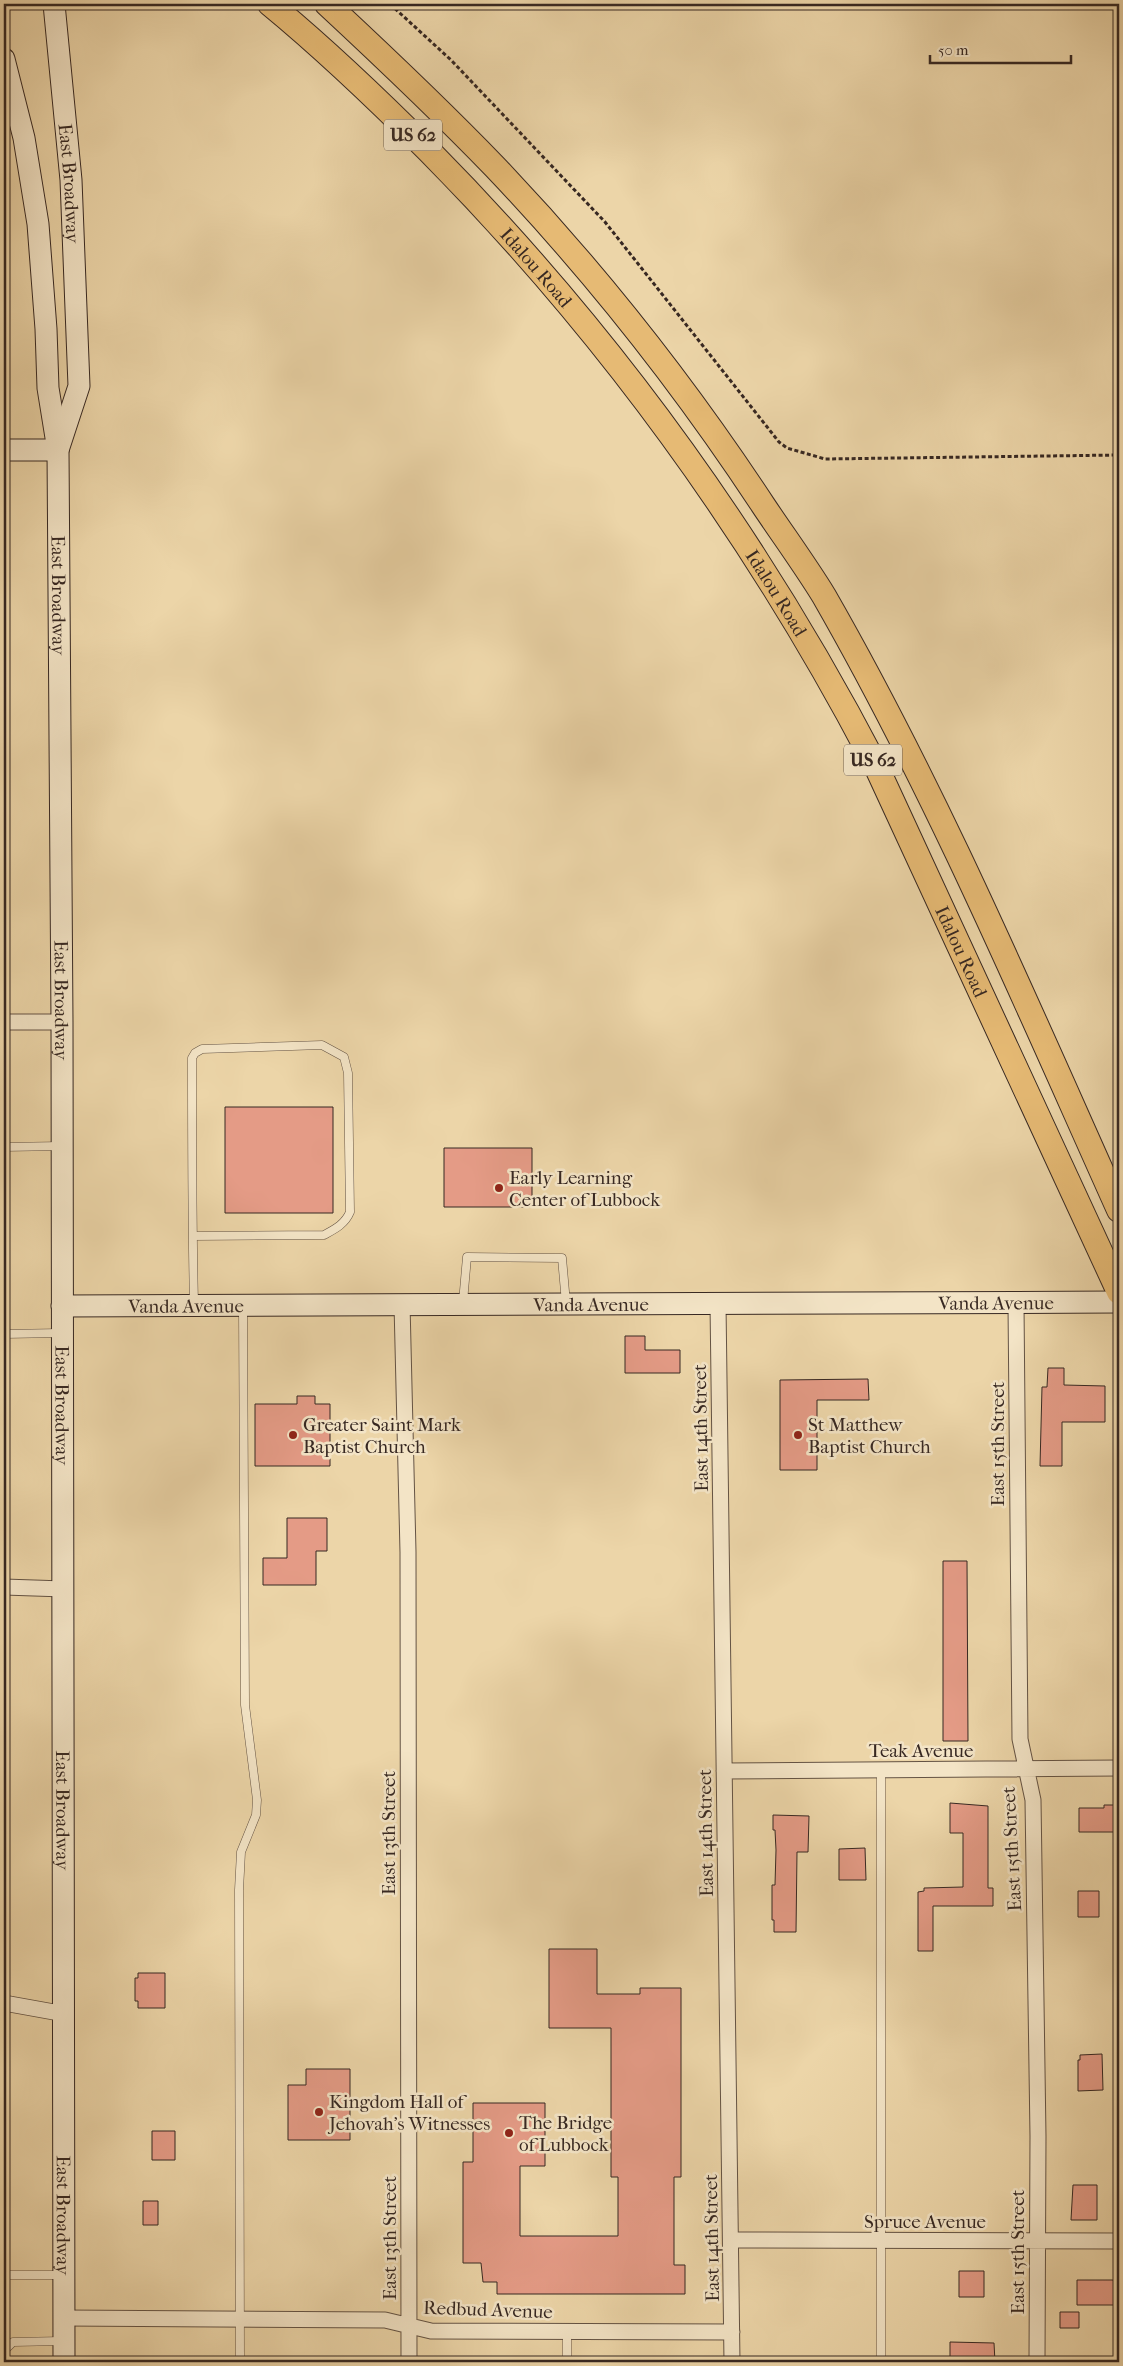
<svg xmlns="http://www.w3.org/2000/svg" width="1123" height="2366" viewBox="0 0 1123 2366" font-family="'IM FELL French Canon',serif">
	<rect width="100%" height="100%" fill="#ecd5a8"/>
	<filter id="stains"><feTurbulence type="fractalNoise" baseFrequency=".004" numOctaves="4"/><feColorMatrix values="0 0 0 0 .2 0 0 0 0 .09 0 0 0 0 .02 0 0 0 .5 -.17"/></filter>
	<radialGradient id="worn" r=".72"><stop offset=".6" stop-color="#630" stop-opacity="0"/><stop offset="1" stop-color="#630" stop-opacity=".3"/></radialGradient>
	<path fill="#e49b86" stroke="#372822" d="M225,1107H333V1213H225Z
		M444,1148H532V1207H444Z
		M625,1336H645V1350H680V1373H625Z
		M1048,1368H1064V1385L1105,1386V1422H1062V1466H1040L1042,1387H1047Z
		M868,1379L869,1400H817V1470H780V1380Z
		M297,1396H315V1404H330V1466H255V1404H297Z
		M287,1518H327V1551H316V1585H263V1558H287Z
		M943,1561H967L968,1741H943Z
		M950,1803L988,1806V1888H993V1906H933V1951H918V1892L924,1891V1888L963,1887V1833H950Z
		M1104,1805H1119V1832H1079V1808H1104Z
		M773,1815L809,1816L808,1852H797L796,1932H774V1920H772V1885H775L776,1850L775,1830H773Z
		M865,1848L866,1880H839V1849Z
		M1078,1891H1099V1917H1078Z
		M549,1949H597V1994H640V1988H681V2177H674V2265H685V2294H497V2282H483L481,2263H463V2162H473V2103H545V2166H520V2236H618V2177H611V2028H549Z
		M138,1973H165V2008H138V2001H135V1978H138Z
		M1102,2054L1103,2090L1078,2091V2060H1080V2055Z
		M306,2069H350V2140H288V2085H306Z
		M152,2131H175V2160H152Z
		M1073,2185H1097V2220H1071Z
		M143,2201H158V2225H143Z
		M959,2271H984V2297H959Z
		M1077,2280H1113L1114,2283H1119V2305H1077Z
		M1060,2312H1079V2328H1060Z
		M950,2342L994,2343L995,2362H950Z"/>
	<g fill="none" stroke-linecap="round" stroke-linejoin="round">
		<g stroke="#645344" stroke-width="9">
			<path id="lane" d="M4,1147L61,1146
				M193,1236L324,1235C335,1229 345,1224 350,1212L348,1073L344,1057L322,1045L202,1049L195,1053L192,1058C192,1140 192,1222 194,1303
				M463,1302L467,1257L562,1258L566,1303
				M4,1334L60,1333
				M881,1770V2362
				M4,2275H62
				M567,2331V2362
				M4,2351L13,2342L62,2341
				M240,2362L239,1890L241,1852L256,1815L257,1800L245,1705L243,1306"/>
		</g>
		<g stroke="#645344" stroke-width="17">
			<path id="street" d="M4,1022H62
				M402,1304L408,1552L409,2362
				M718,1304L732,2362
				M1016,1304L1020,1739L1033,1800L1038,2136L1037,2362
				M4,1587L64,1589
				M724,1771L1119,1768
				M4,2003L65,2014
				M731,2240L1119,2241
				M64,2318L385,2320L431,2331L732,2332"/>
		</g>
		<g stroke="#372822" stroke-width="23">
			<g id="secondary">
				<path id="s1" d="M54,4L71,180L79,386L59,447"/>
				<path id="s2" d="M4,59L24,138L38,224L46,329L48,388L58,450L62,1022L64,2362"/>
				<path d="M4,450H58"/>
				<path id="s3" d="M62,1306L1119,1302"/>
			</g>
		</g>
		<g stroke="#372822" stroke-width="26">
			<g id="primary">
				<path id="s4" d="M270,4C326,50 378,100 429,151C609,333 759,541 877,768L1119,1292"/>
				<path d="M327,4C384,57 441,111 495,167C594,271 684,385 763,505C783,535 805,565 824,596C937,793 1026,1003 1119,1210"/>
			</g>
		</g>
		<path stroke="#372822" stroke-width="3" stroke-dasharray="4 2.5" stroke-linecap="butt" d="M390,4L451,60L605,222L779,442L787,448L825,459L1119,455"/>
		<use href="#lane" stroke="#f3e4c6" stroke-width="8"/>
		<use href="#street" stroke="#f3e4c6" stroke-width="15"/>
		<use href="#secondary" stroke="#f3e4c6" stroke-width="21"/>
		<use href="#primary" stroke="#e6ba74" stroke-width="24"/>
	</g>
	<g fill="#8f2418" stroke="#f3e4c6" stroke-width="2">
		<circle cx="499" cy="1188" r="5"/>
		<circle cx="293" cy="1435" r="5"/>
		<circle cx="798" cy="1435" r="5"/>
		<circle cx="319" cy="2112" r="5"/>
		<circle cx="509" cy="2133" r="5"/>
	</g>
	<g text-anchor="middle" stroke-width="5" stroke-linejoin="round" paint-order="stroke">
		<g fill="#f3e4c6" stroke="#6f6053" stroke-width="1">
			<rect x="384" y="119.5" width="58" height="31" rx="4"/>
			<rect x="844" y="744.5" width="58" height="31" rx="4"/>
		</g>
		<g font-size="18" font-weight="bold" fill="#372822">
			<text x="413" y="141">US 62</text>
			<text x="873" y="766">US 62</text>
		</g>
		<g font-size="19" fill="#372822" stroke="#f3e4c6">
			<text dy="7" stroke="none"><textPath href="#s1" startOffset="180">East Broadway</textPath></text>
			<text dy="7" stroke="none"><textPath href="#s4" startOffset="375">Idalou Road</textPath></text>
			<text dy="7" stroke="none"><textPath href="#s4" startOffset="780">Idalou Road</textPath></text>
			<text dy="7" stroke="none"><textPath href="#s2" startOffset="541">East Broadway</textPath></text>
			<text dy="7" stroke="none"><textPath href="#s4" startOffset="1184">Idalou Road</textPath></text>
			<text dy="7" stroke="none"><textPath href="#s2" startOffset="946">East Broadway</textPath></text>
			<text dy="7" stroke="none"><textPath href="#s3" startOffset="934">Vanda Avenue</textPath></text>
			<text dy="7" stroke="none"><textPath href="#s3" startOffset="529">Vanda Avenue</textPath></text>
			<text dy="7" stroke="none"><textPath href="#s3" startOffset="124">Vanda Avenue</textPath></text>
			<text dy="7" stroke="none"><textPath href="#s2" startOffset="1351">East Broadway</textPath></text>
			<text transform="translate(700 1428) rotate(-91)" y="7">East 14th Street</text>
			<text transform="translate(997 1444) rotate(-90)" y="7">East 15th Street</text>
			<text x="921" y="1757">Teak Avenue</text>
			<text dy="7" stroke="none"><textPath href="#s2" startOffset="1756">East Broadway</textPath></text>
			<text transform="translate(388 1833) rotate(-90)" y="7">East 13th Street</text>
			<text transform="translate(705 1833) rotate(-91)" y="7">East 14th Street</text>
			<text transform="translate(1011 1849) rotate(-93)" y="7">East 15th Street</text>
			<text dy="7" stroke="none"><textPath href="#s2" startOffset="2161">East Broadway</textPath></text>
			<text x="925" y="2228">Spruce Avenue</text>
			<text transform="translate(389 2238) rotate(-90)" y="7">East 13th Street</text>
			<text transform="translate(711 2238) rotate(-91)" y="7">East 14th Street</text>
			<text transform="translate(1017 2252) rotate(-90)" y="7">East 15th Street</text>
			<text transform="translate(488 2309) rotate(2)" y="7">Redbud Avenue</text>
		</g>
		<g font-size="19" fill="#372822" stroke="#f3e4c6" text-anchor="start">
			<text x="509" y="1184">Early Learning<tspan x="509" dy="22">Center of Lubbock</tspan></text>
			<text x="303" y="1431">Greater Saint Mark<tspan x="303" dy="22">Baptist Church</tspan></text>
			<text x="808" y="1431">St Matthew<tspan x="808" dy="22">Baptist Church</tspan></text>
			<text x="329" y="2108">Kingdom Hall of<tspan x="329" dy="22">Jehovah's Witnesses</tspan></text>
			<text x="519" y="2129">The Bridge<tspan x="519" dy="22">of Lubbock</tspan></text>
		</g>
	</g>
	<rect width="1123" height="2366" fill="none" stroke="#ecd5a8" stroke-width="20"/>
	<rect x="5" y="5" width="1113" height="2356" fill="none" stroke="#372822" stroke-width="2.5"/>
	<rect x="10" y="10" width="1103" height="2346" fill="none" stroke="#372822"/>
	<path d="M930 55v8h141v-8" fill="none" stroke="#372822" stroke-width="2.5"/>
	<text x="938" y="55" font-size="15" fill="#372822" stroke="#f3e4c6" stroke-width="4" paint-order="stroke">50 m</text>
	<rect width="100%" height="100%" filter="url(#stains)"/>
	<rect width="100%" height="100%" fill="url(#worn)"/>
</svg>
